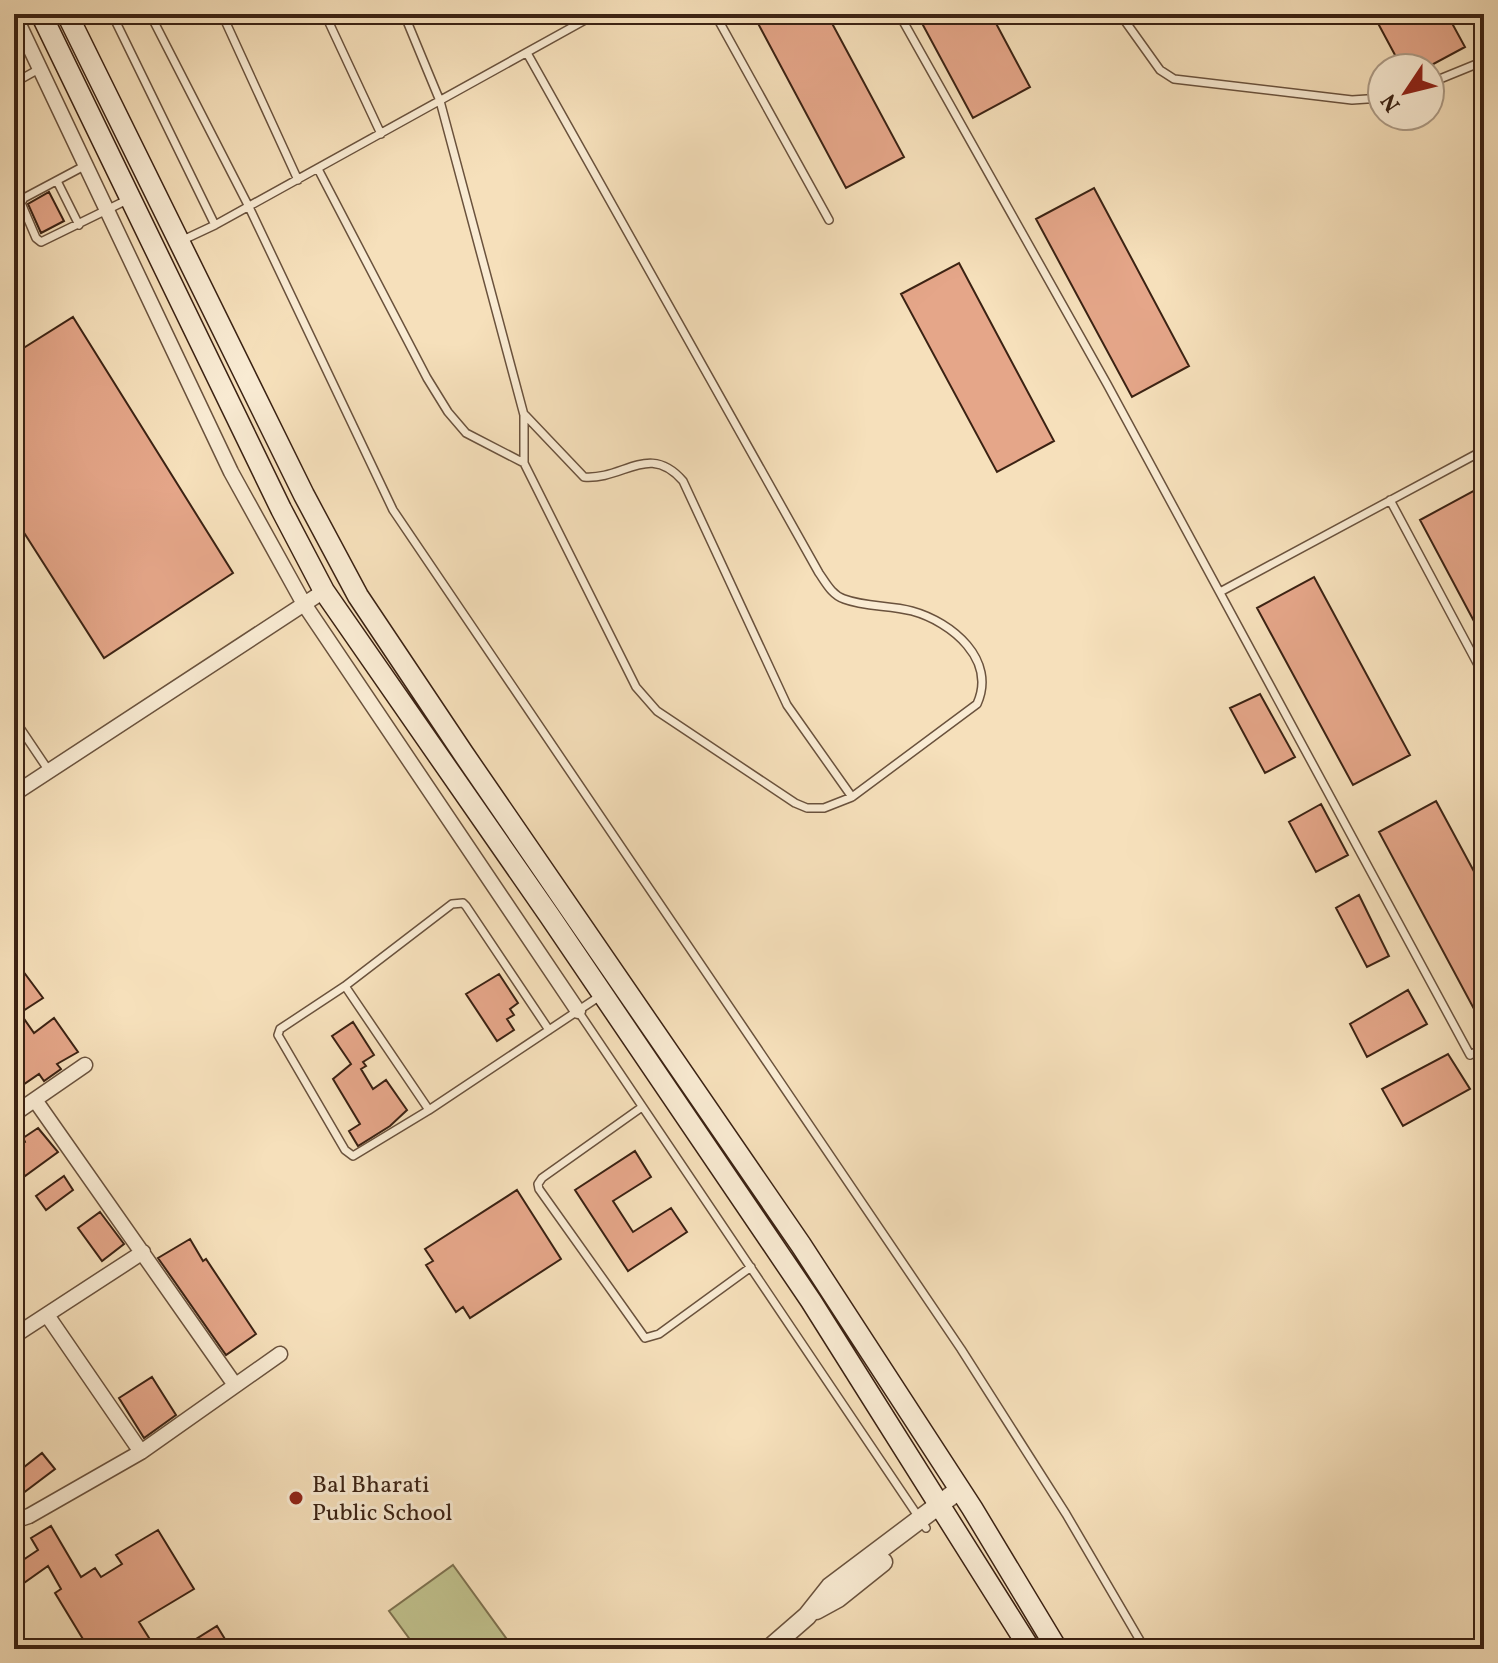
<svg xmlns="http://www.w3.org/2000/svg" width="1498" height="1663" viewBox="0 0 1498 1663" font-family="Vollkorn,serif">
	<rect width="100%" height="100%" fill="#f6e0bb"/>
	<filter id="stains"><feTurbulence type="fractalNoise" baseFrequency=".0025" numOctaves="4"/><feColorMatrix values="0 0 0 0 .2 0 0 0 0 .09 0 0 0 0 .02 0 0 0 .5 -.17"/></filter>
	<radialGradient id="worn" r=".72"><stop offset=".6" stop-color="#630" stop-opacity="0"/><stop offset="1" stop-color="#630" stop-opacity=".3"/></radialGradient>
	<path fill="#c0c18d" stroke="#7e7250" stroke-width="2" d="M453,1565L514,1649H417L389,1611Z"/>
	<path fill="#e5a689" stroke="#3b2213" stroke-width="2" d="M753,14H827L904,157L846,188Z
		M917,14H991L1030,87L973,118Z
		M1373,14H1447L1465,47L1426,68H1402Z
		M1094,188L1189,366L1132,397L1036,219Z
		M49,192L64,221L41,233L28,204Z
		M959,263L1054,441L997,472L901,294Z
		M73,317L233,573L104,658L14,517V354Z
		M1477,489L1484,502V640L1420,520Z
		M1314,577L1410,755L1353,785L1257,608Z
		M1260,694L1295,757L1265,773L1230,708Z
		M1436,801L1484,890V1004L1474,1009L1379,832Z
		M1321,804L1348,855L1316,872L1289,822Z
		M1359,895L1389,956L1367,967L1336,908Z
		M14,959L43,998L20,1013L34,1033L54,1018L78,1052L57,1064L61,1069L44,1081L39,1074L14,1091Z
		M499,974L518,1003L510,1009L514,1015L507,1019L514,1030L497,1041L466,994Z
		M1408,990L1427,1024L1367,1057L1350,1024Z
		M353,1022L374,1055L363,1062L366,1066L361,1069L373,1089L386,1080L407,1110L390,1126L358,1146L349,1131L360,1124L333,1079L351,1064L332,1036Z
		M1448,1054L1470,1089L1403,1126L1382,1089Z
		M38,1128L58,1152L25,1176L14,1161V1149L25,1142L23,1138Z
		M635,1151L651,1177L613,1201L633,1232L671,1208L687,1232L628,1271L575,1190Z
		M64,1176L73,1190L46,1210L36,1196Z
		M517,1190L561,1259L470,1318L463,1307L456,1312L426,1265L433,1261L425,1249Z
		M100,1212L124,1244L102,1261L78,1228Z
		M190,1239L203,1261L206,1259L256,1334L226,1355L158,1258Z
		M152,1377L176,1415L144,1438L119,1398Z
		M42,1453L55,1469L14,1500V1475Z
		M51,1526L81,1577L95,1568L101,1577L122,1564L116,1555L158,1530L194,1589L139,1622L156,1649H89L55,1593L61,1589L48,1566L14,1590V1566L38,1550L31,1538Z
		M217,1626L231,1649H180Z"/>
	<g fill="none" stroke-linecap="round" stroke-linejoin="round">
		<g stroke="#6a523d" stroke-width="10">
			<path id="service" d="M112,14L215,225L183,240
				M150,14L249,207L393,510L961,1349L1066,1514L1145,1649
				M222,14L298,180
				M325,14L381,134
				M404,14L440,101L524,415V463L636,687L657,711L795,803L807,808H824L852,797L977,704C997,660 952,622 912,611C890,605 865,607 844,599C832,595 826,583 819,573L527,53
				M715,14L829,220
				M899,14L1107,384L1470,1055L1484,1048
				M1120,14L1160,70L1174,79L1352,100L1382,98
				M1483,14L1484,16
				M14,83L39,69
				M1430,83L1484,61
				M86,165L24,198L21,203L36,238L41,242L127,200
				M318,169L427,378L448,412L466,433L524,463
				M57,181L79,225
				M215,225L596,14
				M525,415L584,477C624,480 649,442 683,481L787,705L852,797
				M1390,500L1484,676
				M1220,592L1484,450
				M14,719L49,771
				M345,986L429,1110
				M578,1011L926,1528
				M549,1030L466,906L463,903L452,904L345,986L280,1029L278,1035L345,1150L353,1156L429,1110L600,996
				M642,1107L542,1178L538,1184L539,1189L645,1338L659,1334L751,1267"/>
		</g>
		<g stroke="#6a523d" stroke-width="17">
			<path id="minor" d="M14,14L231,472L304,604L578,1011
				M14,794L324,591
				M35,1100L235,1385
				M14,1114L85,1065
				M47,1315L141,1452
				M14,1336L143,1252
				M14,1510L23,1518L29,1516L141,1452L280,1354"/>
		</g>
		<g stroke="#6a523d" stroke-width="21">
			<path id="tertiary" d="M816,1610L838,1598L883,1562
				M769,1649L807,1616L830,1587L960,1489"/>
		</g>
		<g stroke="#3b2213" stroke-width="23">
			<path id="secondary" d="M41,14L281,509L324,591L549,915L811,1301L1030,1649
				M67,14L304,495L358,596L463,753L801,1245L972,1508L1057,1649"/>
		</g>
		<use href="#service" stroke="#f9ebd3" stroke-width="7"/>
		<use href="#minor" stroke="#f9ebd3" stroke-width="14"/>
		<use href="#tertiary" stroke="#f9ebd3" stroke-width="18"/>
		<use href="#secondary" stroke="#f9ebd3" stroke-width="20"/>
	</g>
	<circle fill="#8f2418" stroke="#f9ebd3" stroke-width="3" cx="296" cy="1498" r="8"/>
	<g text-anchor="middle" stroke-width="6" stroke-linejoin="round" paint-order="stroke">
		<g font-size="24" fill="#3b2213" stroke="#f9ebd3" text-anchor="start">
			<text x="312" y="1492">Bal Bharati<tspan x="312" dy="28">Public School</tspan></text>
		</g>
	</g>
	<rect width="1498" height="1663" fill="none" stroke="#f6e0bb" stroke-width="48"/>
	<rect x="16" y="16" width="1466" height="1631" fill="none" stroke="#3b2213" stroke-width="4"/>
	<rect x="24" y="24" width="1450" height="1615" fill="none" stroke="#3b2213" stroke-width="2"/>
	<g transform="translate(1406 92) rotate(235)"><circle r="38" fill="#f9ebd3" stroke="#ad9b86" stroke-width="2"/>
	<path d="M0-6L14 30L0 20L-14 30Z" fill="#8f2418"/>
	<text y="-12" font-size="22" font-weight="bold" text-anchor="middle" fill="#3b2213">N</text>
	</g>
	<rect width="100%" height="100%" filter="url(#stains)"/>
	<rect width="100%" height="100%" fill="url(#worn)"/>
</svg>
